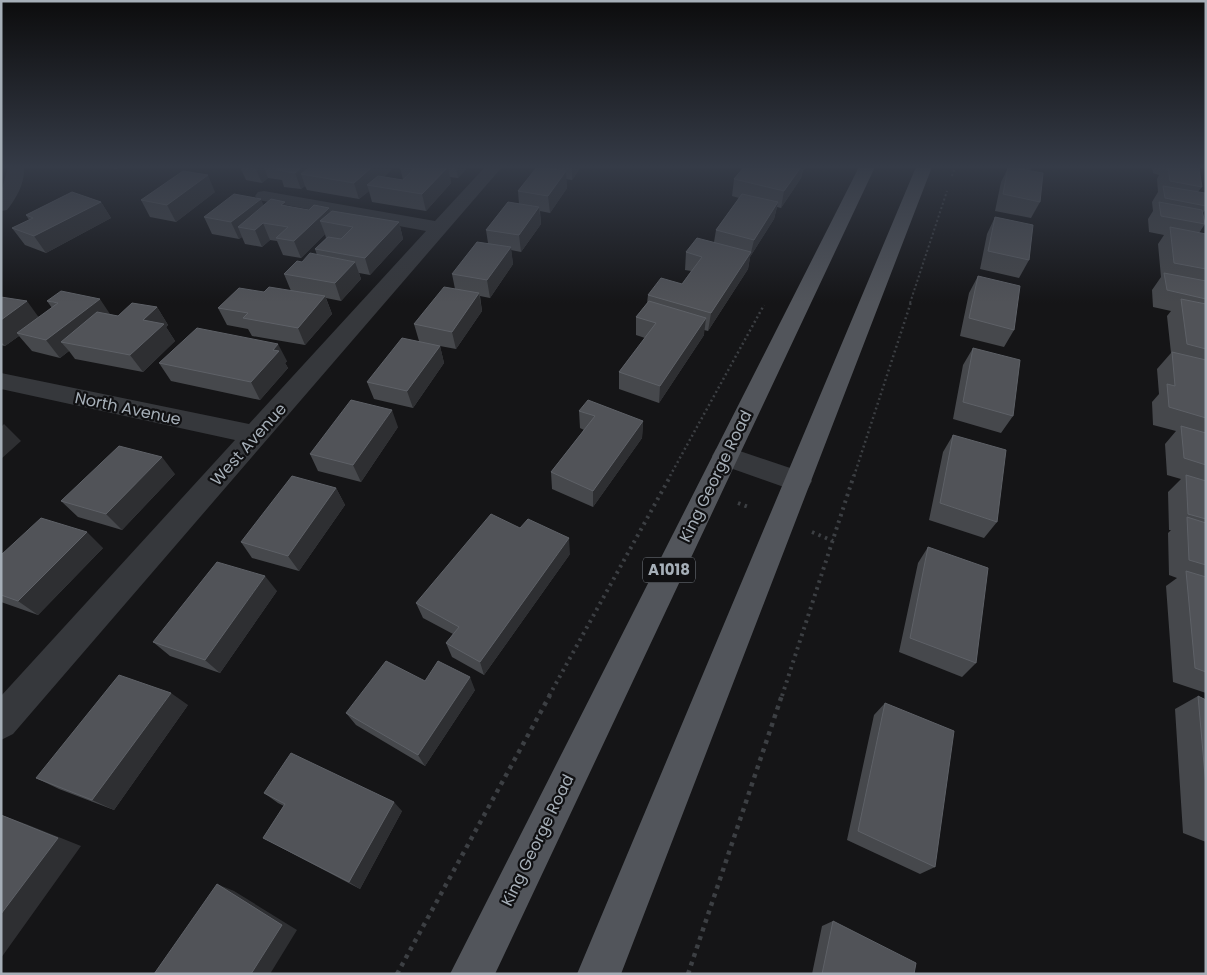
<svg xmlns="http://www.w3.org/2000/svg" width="1207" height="975" viewBox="0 0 1207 975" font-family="Poppins,sans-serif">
	<rect width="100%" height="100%" fill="#151517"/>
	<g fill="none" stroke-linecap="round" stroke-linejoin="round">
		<path stroke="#3c3f43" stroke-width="2" stroke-dasharray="2 2.5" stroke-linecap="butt" d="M952,176L955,167
			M910,303L947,191"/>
		<path stroke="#3c3f43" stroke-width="2.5" stroke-dasharray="2 3" stroke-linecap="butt" d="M670,476L764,305
			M854,476L911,302"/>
		<path stroke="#3c3f43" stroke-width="4" stroke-dasharray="2.5 4.5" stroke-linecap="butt" d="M738,503L751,508
			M812,532L833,541
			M549,696L671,475
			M782,696L854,475"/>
		<path stroke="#3c3f43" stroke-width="4.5" stroke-dasharray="4 5" stroke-linecap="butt" d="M397,974L550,695
			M688,974L782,695"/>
		<path fill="#36383c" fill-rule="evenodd" d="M8,167H24C25,183 17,197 7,210L1,211V192Z
			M485,167H502L13,734L1,740V696L235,440L1,389V373L249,424L426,231L264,201L258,200L255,196L258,192L264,191L435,221Z
			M725,446L808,474L812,481L808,488L798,492L716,463L712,456L716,449Z"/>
		<path fill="#52555b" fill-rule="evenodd" d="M859,167H875L495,974H450Z
			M916,167H932L621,974H577Z"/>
	</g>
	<path fill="#46484c" d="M98,167H120L117,169Z
		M240,167H391L392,169L384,177L403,180L400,167H468L458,178L450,177L451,183L426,211L372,202L369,191L359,199L307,190L305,186L301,189L284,187L282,180L268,178L262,183L246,180Z
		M543,167H581L572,180L566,179L567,188L550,213L540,211L541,224L521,252L511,250L513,264L490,298L480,296L482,311L456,349L440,346L444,363L413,408L374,399L367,382L419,341L414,324L455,289L452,274L488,243L486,230L519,204L518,191L543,168Z
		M744,167H806L803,170L801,178L781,208L777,207L774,219L750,257L748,269L708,331L704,330V335L659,403L619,389V372L645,338L636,335V317L647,303L648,295L682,284L691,271L685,270L686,252L714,242L716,230L739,198L732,196L734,179Z
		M1001,167H1032L1030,170L1040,202L1031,218L995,211L1001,182L1008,168Z
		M1152,167H1201L1199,169L1202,187L1198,192L1206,197V209L1203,213L1205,224L1199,233L1206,234V432L1205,433H1206V693L1173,682L1166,586L1177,578L1169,575L1168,533L1171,530H1169L1168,492L1181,479L1167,475L1165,444L1176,431L1153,425L1152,402L1159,394L1157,369L1171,353L1167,316L1171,311L1153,307L1152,290L1161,277L1158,244L1164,235L1149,232L1148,219L1153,211L1152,202L1158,192L1157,179L1159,175L1153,173Z
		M215,192L176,222L150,217L141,200Z
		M101,202L111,218L46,253L25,245L12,228L29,220L26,215Z
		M285,202L287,207L309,210L329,208L331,212L399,222L403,239L370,275L359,273L361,279L341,301L326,298L332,314L305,345L252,336L248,329L227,325L218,308L264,292L291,291L284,274L302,262L317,255L315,249L326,238L325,234L301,258L283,255L277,241L270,240L262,247L245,244L242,237L239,239L212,234L204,217Z
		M995,217L1029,260L1019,278L980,269L987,234Z
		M978,276L1014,330L1004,347L960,336L969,293Z
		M1,297L39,317L52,308L47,301L118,316L157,307L168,325L166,327L175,341L143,372L75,359L69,351L60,358L32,351L19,336L5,346L1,345Z
		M973,348L1013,416L1001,433L953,419L963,365Z
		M287,361L285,363L288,368L260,400L171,381L159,363Z
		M579,411L643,421L642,438L593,507L552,489L551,472L584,430L580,428Z
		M398,427L361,482L318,471L310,454Z
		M953,435L997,522L984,538L929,520L943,452Z
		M175,474L122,530L78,517L61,501Z
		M336,488L345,505L299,571L252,558L241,542Z
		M928,547L976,663L962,677L899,652L918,563Z
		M103,548L38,615L1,602V555Z
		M570,554L484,675L452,657L446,643L453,634L423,618L416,603Z
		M277,591L220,673L170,656L153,642Z
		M425,681L475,690L425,766L356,725L346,713Z
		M1198,696L1206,700V842L1183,833L1175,709Z
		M885,703L935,867L920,874L847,840L874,715Z
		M188,705L114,810L59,789L36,778Z
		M264,793L402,811L360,889L263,838L284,806L278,803Z
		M1205,884H1206V898Z
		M833,921L914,974H812L822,926Z"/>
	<path fill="#2e2f32" d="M255,167H264L268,178L262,183Z
		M302,167H327L301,174L305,186L301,189L295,173Z
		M372,167H391L392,169L373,186L367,185L369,191L359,199L354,183Z
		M448,167L451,183L426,211L422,194Z
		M456,167H468L458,178Z
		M572,167H581L572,180Z
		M801,167H803L801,178L781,208L784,191Z
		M566,171L567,188L550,213L548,196Z
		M208,175L215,192L176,222L167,205Z
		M261,199L268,216L238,227L242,237L239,239L231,222Z
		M101,202L111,218L46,253L34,236Z
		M285,202L292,218L281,205Z
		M778,202L774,219L750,257L754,240Z
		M539,207L541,224L521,252L519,235Z
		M329,208L335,224L320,221L325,234L301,258L294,241Z
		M399,222L403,239L370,275L365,258Z
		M263,223L270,240L262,247L255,230Z
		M511,247L513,264L490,298L487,280Z
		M751,252L748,269L708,331L711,313Z
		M355,262L361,279L341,301L335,283Z
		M479,293L482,311L456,349L452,332Z
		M325,296L332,314L305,345L298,328Z
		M100,299L112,317L61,342L69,351L60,358L46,340Z
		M27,301L40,319L17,333L19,336L5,346L1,342V320Z
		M157,307L168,325L166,327L175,341L143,372L130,355L143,320Z
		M706,318L704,335L659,403L660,386Z
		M278,344L287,361L285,363L288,368L260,400L251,382L273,350Z
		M440,346L444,363L413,408L407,391Z
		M392,410L398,427L361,482L353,465Z
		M643,421L642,438L593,507V491Z
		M4,424L21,441L1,459V427Z
		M162,457L175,474L122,530L106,514Z
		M336,488L345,505L299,571L288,556Z
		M87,532L103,548L38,615L18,601Z
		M569,538L570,554L484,675L480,662Z
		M265,576L277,591L220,673L205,660Z
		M470,677L475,690L425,766L418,755Z
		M171,693L188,705L114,810L92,800Z
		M394,802L402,811L360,889L349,882Z
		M1,815L26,824L81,846L1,958Z
		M217,884L234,891L297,930L270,974H251Z"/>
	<path fill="#515358" stroke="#5e6167" d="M282,167H302L295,173L278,170Z
		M310,167H372L354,183L301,174Z
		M400,167H448L422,194L367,185L378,176L403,180L414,169Z
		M537,167L566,171L548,196L518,191Z
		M744,167H801L784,191L734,179Z
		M1008,167L1043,173L1040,202L1003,194Z
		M1168,167H1192L1199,168L1202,187L1170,181Z
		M183,171L208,175L167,205L141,200Z
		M1163,186L1205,193L1206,206L1165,198Z
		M72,192L101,202L34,236L12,228L33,218L26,215Z
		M234,194L261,199L231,222L204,217Z
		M742,194L778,202L754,240L716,230Z
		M271,199L285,202L281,205L309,210L314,205L329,208L294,241L276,238L288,227L263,223L255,230L238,227Z
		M508,202L539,207L519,235L486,230Z
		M1159,202L1202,210L1205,224L1161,216Z
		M332,211L399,222L365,258L315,249L328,237L341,239L353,227L320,221Z
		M995,217L1033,225L1029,260L988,251Z
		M1170,227L1206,234V269L1174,263Z
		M697,238L751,252L711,313L648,295L661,278L682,284L702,257L686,252Z
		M477,242L511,247L487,280L452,274Z
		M310,253L355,262L335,283L284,274L297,261L302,262Z
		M1164,273L1206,281V299L1167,290Z
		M978,276L1020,286L1014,330L969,318Z
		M269,287L325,296L298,328L243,318L248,313L218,308L239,288L264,292Z
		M444,287L479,293L452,332L414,324Z
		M61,291L100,299L46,340L17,333L58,303L47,301Z
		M1,297L27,301L1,320Z
		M1181,299L1206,304V349L1187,344Z
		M649,301L706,318L660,386L619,372L656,323L636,317Z
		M132,303L157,307L143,320L164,324L130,355L61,342L97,312L118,316Z
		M197,328L278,344L273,350L279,351L251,382L159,363Z
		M402,338L440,346L407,391L367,382Z
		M973,348L1020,360L1013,416L963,402Z
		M1172,352L1206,360V418L1169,407L1167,384L1175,386Z
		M351,400L392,410L353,465L310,454Z
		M588,400L643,421L593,491L551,472L595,416L579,411Z
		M1181,426L1206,433V465L1184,458Z
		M953,435L1006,450L997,522L940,503Z
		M119,446L162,457L106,514L61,501Z
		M1186,475L1206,481V519L1188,514Z
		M292,476L336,488L288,556L241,542Z
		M491,514L520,528L528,519L569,538L480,662L446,643L459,627L416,603Z
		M1187,517L1206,523V565L1189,560Z
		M41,518L87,532L18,601L1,595V555Z
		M928,547L988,568L976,663L910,638Z
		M217,562L265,576L205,660L153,642Z
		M1186,571L1206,577V672L1195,668Z
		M386,661L425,681L438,661L470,677L418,755L346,713Z
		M119,675L171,693L92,800L36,778Z
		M1198,696L1206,700V787Z
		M885,703L954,731L935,867L858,831Z
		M291,753L394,802L349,882L263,838L285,804L264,793Z
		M1,815L58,838L1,914Z
		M217,884L282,925L251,974H154Z
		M833,921L916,963L914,974H822Z"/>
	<linearGradient id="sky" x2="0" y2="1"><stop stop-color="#0c0c0d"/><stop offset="0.55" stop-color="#353b47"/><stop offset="1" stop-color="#353b47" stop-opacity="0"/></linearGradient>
	<rect width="1207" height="303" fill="url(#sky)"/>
	<g text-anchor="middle" stroke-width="4.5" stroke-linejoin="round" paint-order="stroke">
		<rect fill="#101012" stroke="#797f86" stroke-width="1" x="643" y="557.5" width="52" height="25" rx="4"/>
		<g font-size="15" font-weight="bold" fill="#a6afb8">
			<text x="669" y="575">A1018</text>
		</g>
		<g font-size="16" fill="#a6afb8" stroke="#101012">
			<text transform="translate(128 408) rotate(12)" y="6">North Avenue</text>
			<text transform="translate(248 444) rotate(-48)" y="6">West Avenue</text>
			<text transform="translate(715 476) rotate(-64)" y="6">King George Road</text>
			<text transform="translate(537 840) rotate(-64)" y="6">King George Road</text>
		</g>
	</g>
	<rect width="1207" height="975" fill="none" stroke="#a6afb8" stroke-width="5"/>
</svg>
